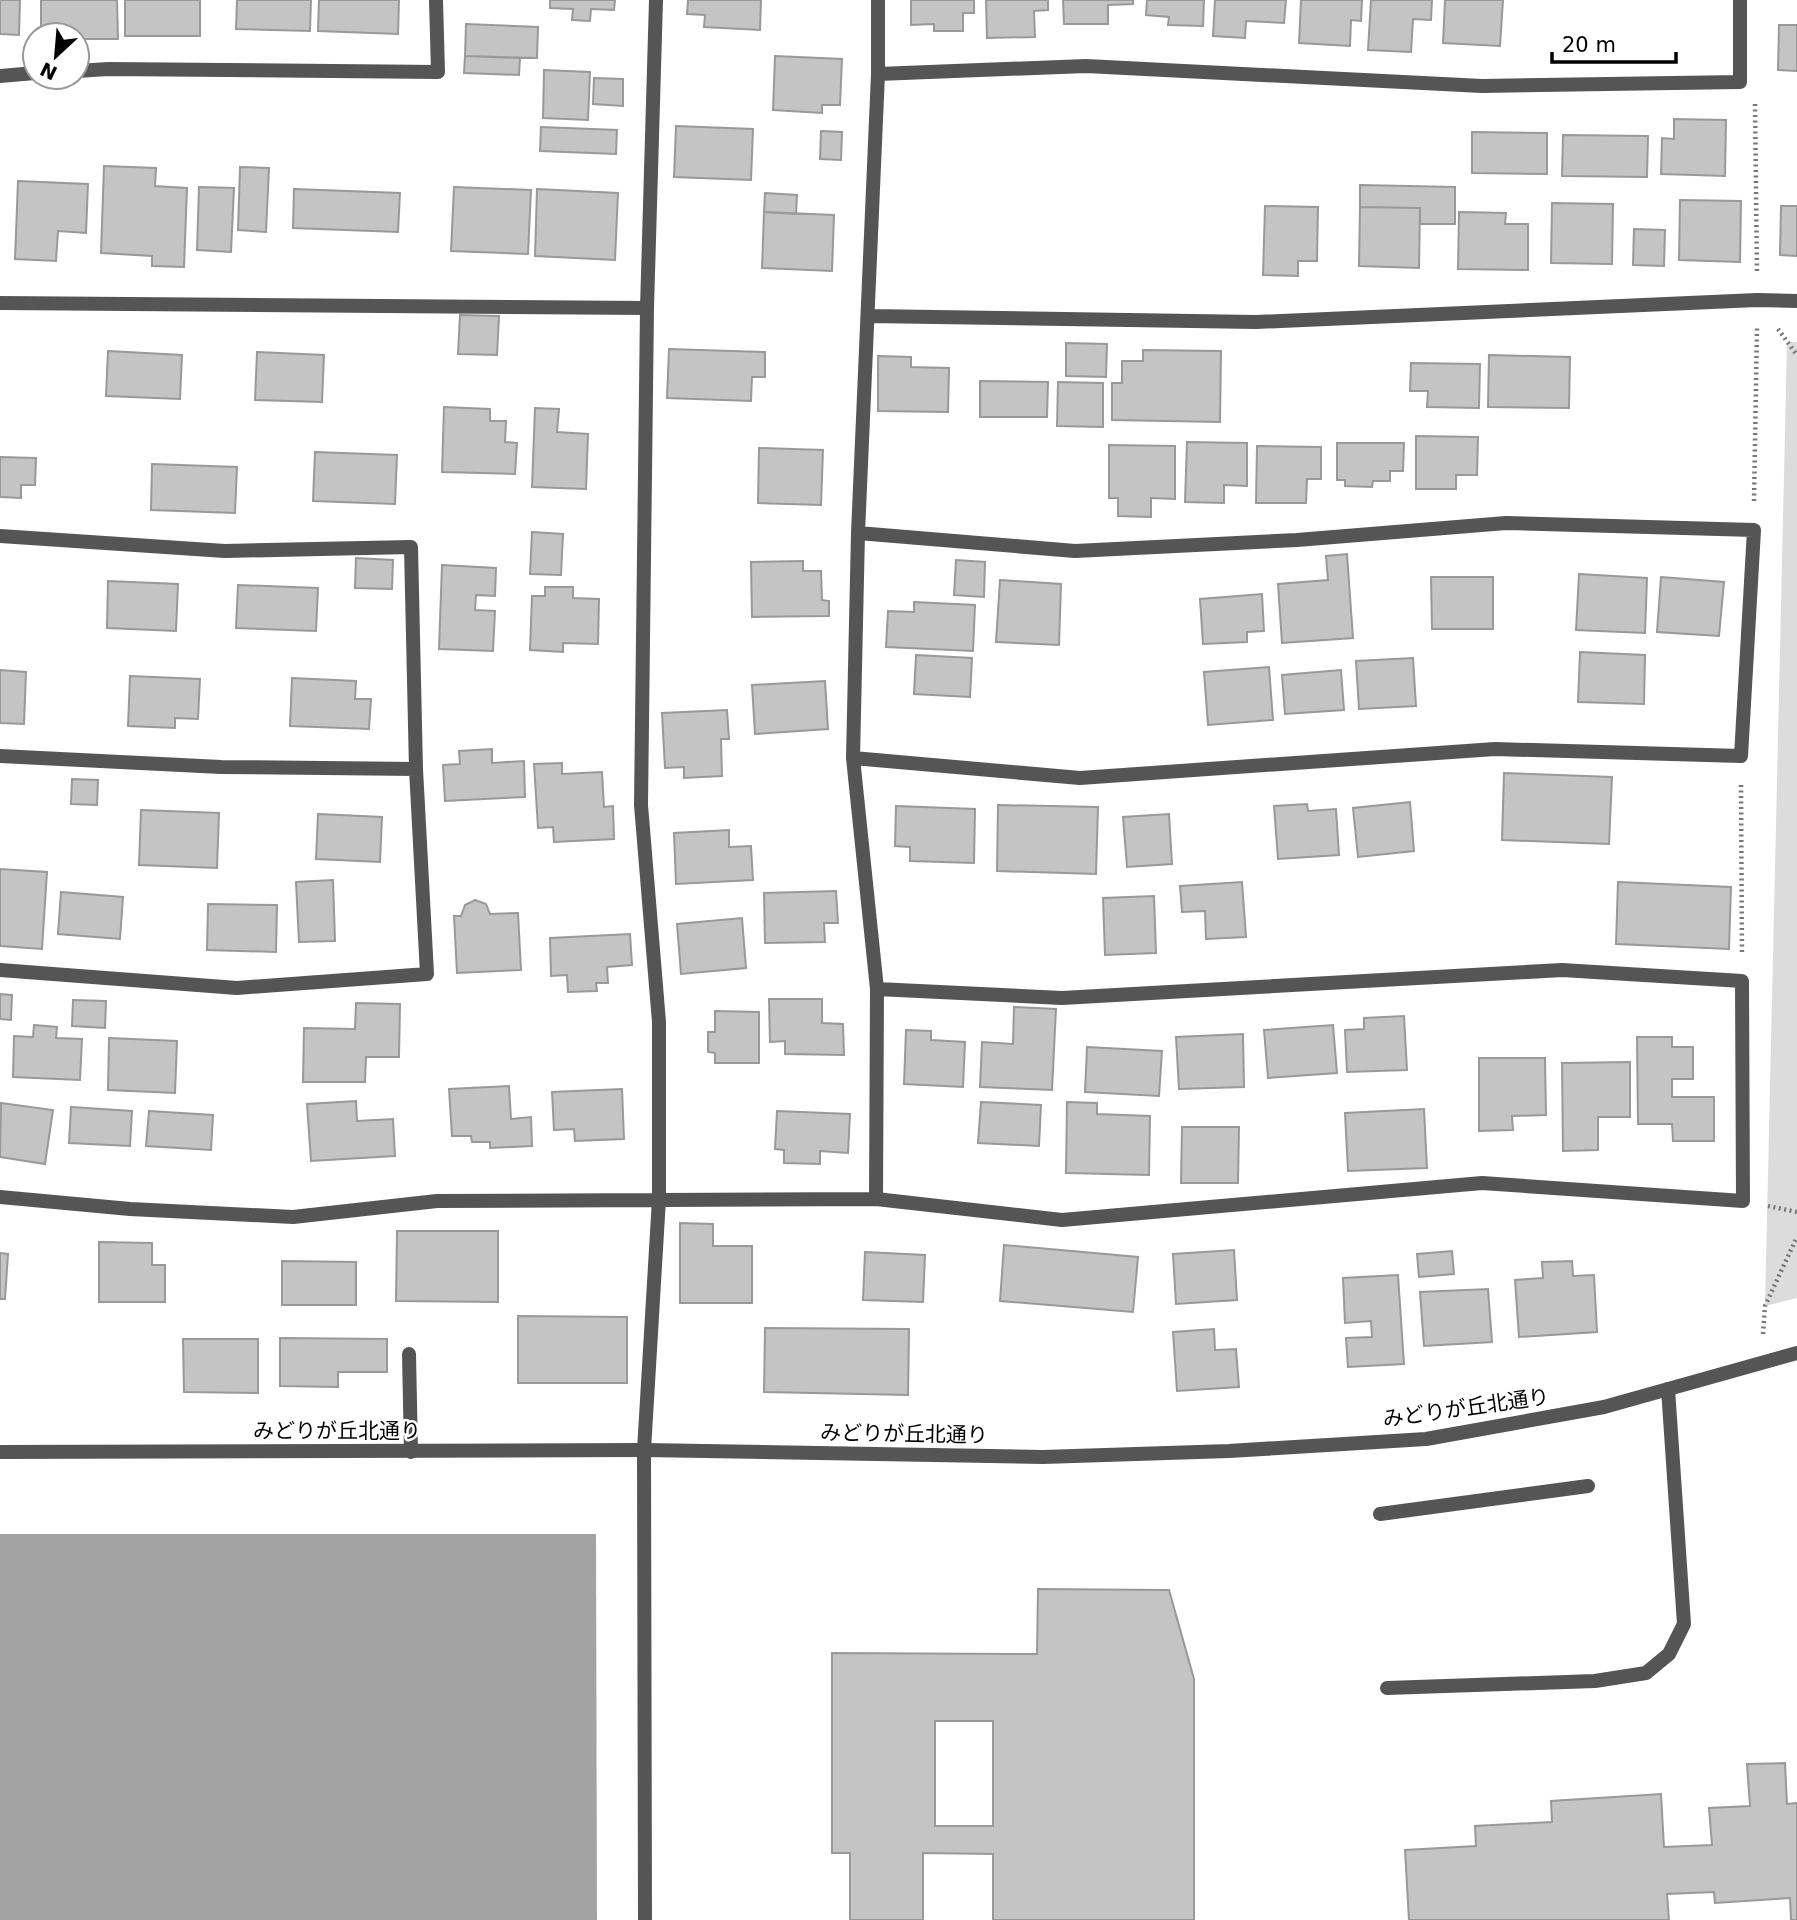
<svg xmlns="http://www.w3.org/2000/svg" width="1797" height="1920" viewBox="0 0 1797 1920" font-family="'DejaVu Sans','Noto Sans JP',sans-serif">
	<rect width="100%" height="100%" fill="#fff"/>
	<path fill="#dcdcdc" d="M1787,342H1797V1298L1765,1306Z"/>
	<path fill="#a3a3a3" d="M0,1534H596L597,1920H0Z"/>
	<path fill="#c4c4c4" stroke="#999" stroke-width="2" fill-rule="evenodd" d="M0,0H20L19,35L0,34Z
		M41,0H117L118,39H77V35H41Z
		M125,0H200V36H125Z
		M237,0H311L310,31L236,29Z
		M319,0H399L398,34L318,31Z
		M550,0H615L614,10L591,9L590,21L572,20L573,9L550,8Z
		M688,0H761L760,30L704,27L705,15L687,14Z
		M911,0H974V13H963V31H934V24L911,25Z
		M986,0H1048V10L1034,11L1035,37L987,38Z
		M1063,0H1133V4L1108,5V24H1064Z
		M1147,0H1204L1203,26L1168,25L1169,17L1146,15Z
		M1215,0H1286L1284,23L1246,21L1245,38L1213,36Z
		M1301,0H1362L1361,21L1351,20L1350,46L1299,43Z
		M1371,0H1432L1431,20L1413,19L1411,52L1368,50Z
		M1445,0H1503L1500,46L1443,43Z
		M466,24L538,27L537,58L465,56Z
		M1779,25H1797V71L1778,70Z
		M465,56L520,58L519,75L464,73Z
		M775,56L842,59L840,105H822V113L773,110Z
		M544,70L590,72L588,120L543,118Z
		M594,78L623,79V106L593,104Z
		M1674,119L1726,120L1725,176L1661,174L1662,138L1674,139Z
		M676,126L753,129L751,180L674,177Z
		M541,127L617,130L616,154L540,151Z
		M821,131L842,132L841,160L820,159Z
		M1472,132L1547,133V174L1472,173Z
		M1563,135L1648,136L1647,177L1562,176Z
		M104,166L156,168L155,186L187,188L184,267L152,266V256L101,253Z
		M240,167L269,168L266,232L238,230Z
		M18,181L88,184L86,233L58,231L56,261L15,259Z
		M1360,185L1455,187V224H1420V208L1360,207Z
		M199,187L234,188L231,252L197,250Z
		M454,187L531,190L528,254L451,251Z
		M294,189L400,193L398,232L293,228Z
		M537,189L618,193L615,260L535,256Z
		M765,193L797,195L796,214L764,212Z
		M1680,200L1741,201L1740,262L1679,260Z
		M1552,203L1613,204L1612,264L1551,263Z
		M1265,206L1318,207L1317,261H1298V276L1263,275Z
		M1781,206H1797V256L1780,255Z
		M1360,207L1420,208L1419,268L1359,266Z
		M764,212L834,215L832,271L762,268Z
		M1459,212L1506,213L1505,224H1528V270L1458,269Z
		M1634,229L1665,230L1664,266L1633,265Z
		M460,315L499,316L497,355L458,354Z
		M1066,343L1107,344L1106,377L1066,376Z
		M669,349L765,352V377H752L751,401L667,398Z
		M1143,350L1221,351L1220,422L1112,420V383H1122V361H1143Z
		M108,351L182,355L180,399L106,396Z
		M257,352L324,355L322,402L255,400Z
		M1489,355L1570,357L1569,408L1488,407Z
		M878,356L911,357V367L949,368L948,412L878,411Z
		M1411,363L1480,364L1479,408L1427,407L1428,391H1410Z
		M980,381L1048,382L1047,417H980Z
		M1058,382L1103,383V427L1057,426Z
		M444,407L490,409V421H506L505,442L517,443L515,474L442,472Z
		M535,408L559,409L557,432L588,434L586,489L532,487Z
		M1416,436L1478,437L1477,475H1456V489H1416Z
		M1187,442L1247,443V486L1224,485V503L1185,502Z
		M1337,443H1404L1403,471H1390V481H1373L1372,487L1345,486V480H1337Z
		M1109,445L1175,446V499L1151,498V517L1118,516V498H1109Z
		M1257,446L1321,447V479H1307L1306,503H1256Z
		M759,448L823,450L821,505L758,503Z
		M315,452L397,455L395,504L313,501Z
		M0,457L36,458L35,485H21V498L0,497Z
		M152,464L237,467L235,513L151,510Z
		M532,532L563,534L561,575L530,574Z
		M1347,554L1353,638L1282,643L1278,584L1328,580L1326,556Z
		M356,558L393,560L392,589L355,588Z
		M956,560L985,562L984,597L954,595Z
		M803,561V571H821L822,600L829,601V616L752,617L751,562Z
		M442,565L496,568L495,596L476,595L475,610L495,611L493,651L439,649Z
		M1579,574L1647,578L1645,633L1576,630Z
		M1431,577H1493V629H1432Z
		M1661,577L1724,582L1719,636L1657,632Z
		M1000,580L1061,584L1059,645L996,642Z
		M108,581L178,584L176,631L107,628Z
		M238,585L318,588L316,631L236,628Z
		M545,587H573V598L599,599L598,644L563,643V652L530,650L532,596H545Z
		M1262,594L1264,631L1247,632V642L1203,644L1200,599Z
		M914,602L975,605L973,651L886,647L888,611L914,612Z
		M1580,652L1645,655L1644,704L1578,702Z
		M916,655L972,658L970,697L914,694Z
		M1413,658L1416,706L1359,709L1356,661Z
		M1269,667L1273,720L1208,725L1204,672Z
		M0,670L26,672L24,724L0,723Z
		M1341,670L1344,710L1285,714L1282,675Z
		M130,676L200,679L198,719L175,718V728L128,726Z
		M292,678L356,681L355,699H371L369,729L290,726Z
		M825,681L828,729L755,734L752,685Z
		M727,710L729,739H721L722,776L684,778V767L665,768L662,713Z
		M492,749V763L524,761L525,797L445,801L443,765L460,764L459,751Z
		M562,763V774L602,772L604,807L613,806L614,839L554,842L553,827L538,828L534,764Z
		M1504,773L1612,777L1609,844L1502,840Z
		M72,779L98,780L97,805L71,804Z
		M1410,802L1414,851L1358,857L1353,808Z
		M1307,804L1308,811L1336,809L1339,855L1278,859L1274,806Z
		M998,805L1098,807L1096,874L997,871Z
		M896,806L975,809L974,863L910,861V847L895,846Z
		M141,810L219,813L217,868L139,865Z
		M318,814L382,817L380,862L316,859Z
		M1169,814L1172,864L1127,867L1123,817Z
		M729,830V847L751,846L753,880L676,884L674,833Z
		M0,869L47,872L42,949L0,946Z
		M333,880L335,941L299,942L296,882Z
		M1242,882L1246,937L1206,939L1205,911L1182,912L1180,886Z
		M1618,882L1731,887L1729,949L1616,944Z
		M836,891L838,923H824L825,942L765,943L764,893Z
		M61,892L123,897L120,939L58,934Z
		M1154,896L1156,953L1105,955L1103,898Z
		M475,900L486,904L490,914L518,913L521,970L457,973L454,916H461L465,905Z
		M208,904L277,905L276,952L207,950Z
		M742,918L746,968L681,974L677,924Z
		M630,934L632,965L607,967L608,983H596L597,991L568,992L567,975L551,976L550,938Z
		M0,994L12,995L11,1020L0,1019Z
		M769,999H822V1023L843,1024L844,1055L785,1054V1041L770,1042Z
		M73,1000L106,1001L105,1028L72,1026Z
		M356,1003L400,1004L399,1057H366L365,1082H303L304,1028L355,1029Z
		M1014,1007L1056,1009L1052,1090L980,1087L982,1042L1013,1044Z
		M715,1011L759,1012V1063H715V1053L708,1052V1032H715Z
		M1404,1016L1407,1070L1347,1072L1345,1030L1364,1029V1018Z
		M34,1025L57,1027L56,1038L82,1039L80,1080L13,1077L14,1036L33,1037Z
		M1333,1025L1337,1073L1268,1078L1264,1030Z
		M906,1030L931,1031V1040L965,1042L963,1087L904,1084Z
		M1243,1034L1244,1087L1179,1089L1176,1037Z
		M1637,1037H1672V1047H1693V1079H1672V1097H1714V1141H1673L1672,1124H1638Z
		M109,1038L177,1041L175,1093L108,1090Z
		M1087,1047L1162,1051L1159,1096L1085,1092Z
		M1479,1058H1545L1546,1115L1512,1116L1513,1130L1479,1131Z
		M1630,1062V1117H1598V1150L1563,1151L1562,1063Z
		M509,1086L511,1119L531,1117L532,1146L490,1148V1142H472L471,1136H452L449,1089Z
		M622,1089L624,1139L575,1141L574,1129L554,1130L552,1092Z
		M356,1101L357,1121L393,1119L395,1156L311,1161L307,1104Z
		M981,1102L1041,1105L1039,1146L978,1143Z
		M1067,1102L1097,1103V1114L1150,1116L1149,1175L1066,1173Z
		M1,1103L53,1110L45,1164L0,1157Z
		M71,1107L132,1111L130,1146L69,1143Z
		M1424,1109L1427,1168L1348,1171L1345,1113Z
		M149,1111L213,1115L211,1150L146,1146Z
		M777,1111L850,1114L848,1153L820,1151V1164L784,1163V1150L775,1149Z
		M1182,1127H1239L1238,1183H1181Z
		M680,1223L713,1224V1246H752V1303H680Z
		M397,1231H498V1302L396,1301Z
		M99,1242L152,1243V1265H165V1302H99Z
		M1004,1245L1138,1257L1133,1312L1000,1301Z
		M1234,1250L1237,1300L1176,1304L1173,1254Z
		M1452,1251L1454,1274L1419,1277L1417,1254Z
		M865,1252L925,1255L923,1302L863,1300Z
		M0,1253L8,1254L5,1299H0Z
		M282,1261L356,1262V1305H282Z
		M1572,1261L1573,1276L1594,1275L1597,1332L1519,1337L1515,1280L1543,1278L1542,1262Z
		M1398,1275L1404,1364L1348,1367L1346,1338L1372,1337L1371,1321L1345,1323L1343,1278Z
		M1488,1289L1492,1342L1424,1346L1420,1292Z
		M518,1316L627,1317V1383H518Z
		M765,1328L909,1329L908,1395L764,1392Z
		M1214,1329L1215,1350L1236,1349L1239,1387L1177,1391L1173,1332Z
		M280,1338L387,1339V1372H338V1387L280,1386Z
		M183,1339H258V1393L184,1392Z
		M1038,1589L1169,1590L1194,1679V1920H993V1854L923,1853V1920H850V1853H832V1653L1037,1654ZM935,1721H993V1826H935Z
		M1785,1763L1787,1804L1797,1803V1920H1791L1790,1898L1715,1903L1714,1892L1667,1894L1669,1920H1409L1405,1850L1476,1846L1475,1826L1552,1822L1551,1801L1661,1794L1664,1847L1712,1845L1709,1808L1750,1806L1747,1764Z"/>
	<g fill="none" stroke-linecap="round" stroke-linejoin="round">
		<path stroke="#777" stroke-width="4.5" stroke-dasharray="2 3.5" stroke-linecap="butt" d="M1755,104L1757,274
			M1778,329L1797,355
			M1754,501L1757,328
			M1741,785L1742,954
			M1768,1206L1797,1212
			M1763,1334L1765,1306L1797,1237"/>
		<path stroke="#555" stroke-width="14" d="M409,1354L411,1452
			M1380,1514L1588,1486
			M1387,1688L1595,1681L1646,1673L1669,1654L1684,1624L1668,1389"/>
		<path stroke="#555" stroke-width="14" d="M77,71L108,69L438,72L436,0
			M878,74L1086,66L1482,86L1740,82V0
			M0,76L35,73
			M0,303L647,308
			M869,316L1256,322L1757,300L1797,301
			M0,536L225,551L411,547L416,769L427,974L237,988L0,970
			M0,756L221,767L416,769
			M853,758L1080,778L1495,749L1741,756L1754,530L1506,523L1297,540L1075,551L858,533
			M0,1197L130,1209L293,1217L437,1201L876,1199L1062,1220L1482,1183L1743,1201L1742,981L1562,970L1062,998L877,989
			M876,1199L877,989L853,758L858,533L878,74V0
			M645,1920L644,1450L659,1199V1022L641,805L647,308L656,0"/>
		<path stroke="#555" stroke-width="14" d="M0,1452L644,1450L1043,1457L1229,1451L1426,1439L1604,1407L1797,1353"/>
	</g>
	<g text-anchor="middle" stroke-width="5" stroke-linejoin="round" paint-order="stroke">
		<g font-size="21" fill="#000" stroke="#fff">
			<text transform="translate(1466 1408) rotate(-8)" y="7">みどりが丘北通り</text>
			<text x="337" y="1438">みどりが丘北通り</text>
			<text transform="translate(904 1434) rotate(1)" y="7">みどりが丘北通り</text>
		</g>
	</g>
	<g transform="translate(56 56) rotate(206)"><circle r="33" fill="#ffffff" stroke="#999999" stroke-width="2"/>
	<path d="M0-5L12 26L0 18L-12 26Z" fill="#000000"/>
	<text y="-10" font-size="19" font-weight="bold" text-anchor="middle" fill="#000000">N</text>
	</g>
	<path d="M1552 52v10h124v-10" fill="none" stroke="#000000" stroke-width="3.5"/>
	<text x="1562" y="52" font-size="21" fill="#000000" stroke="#ffffff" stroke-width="5" paint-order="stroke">20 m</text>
</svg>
